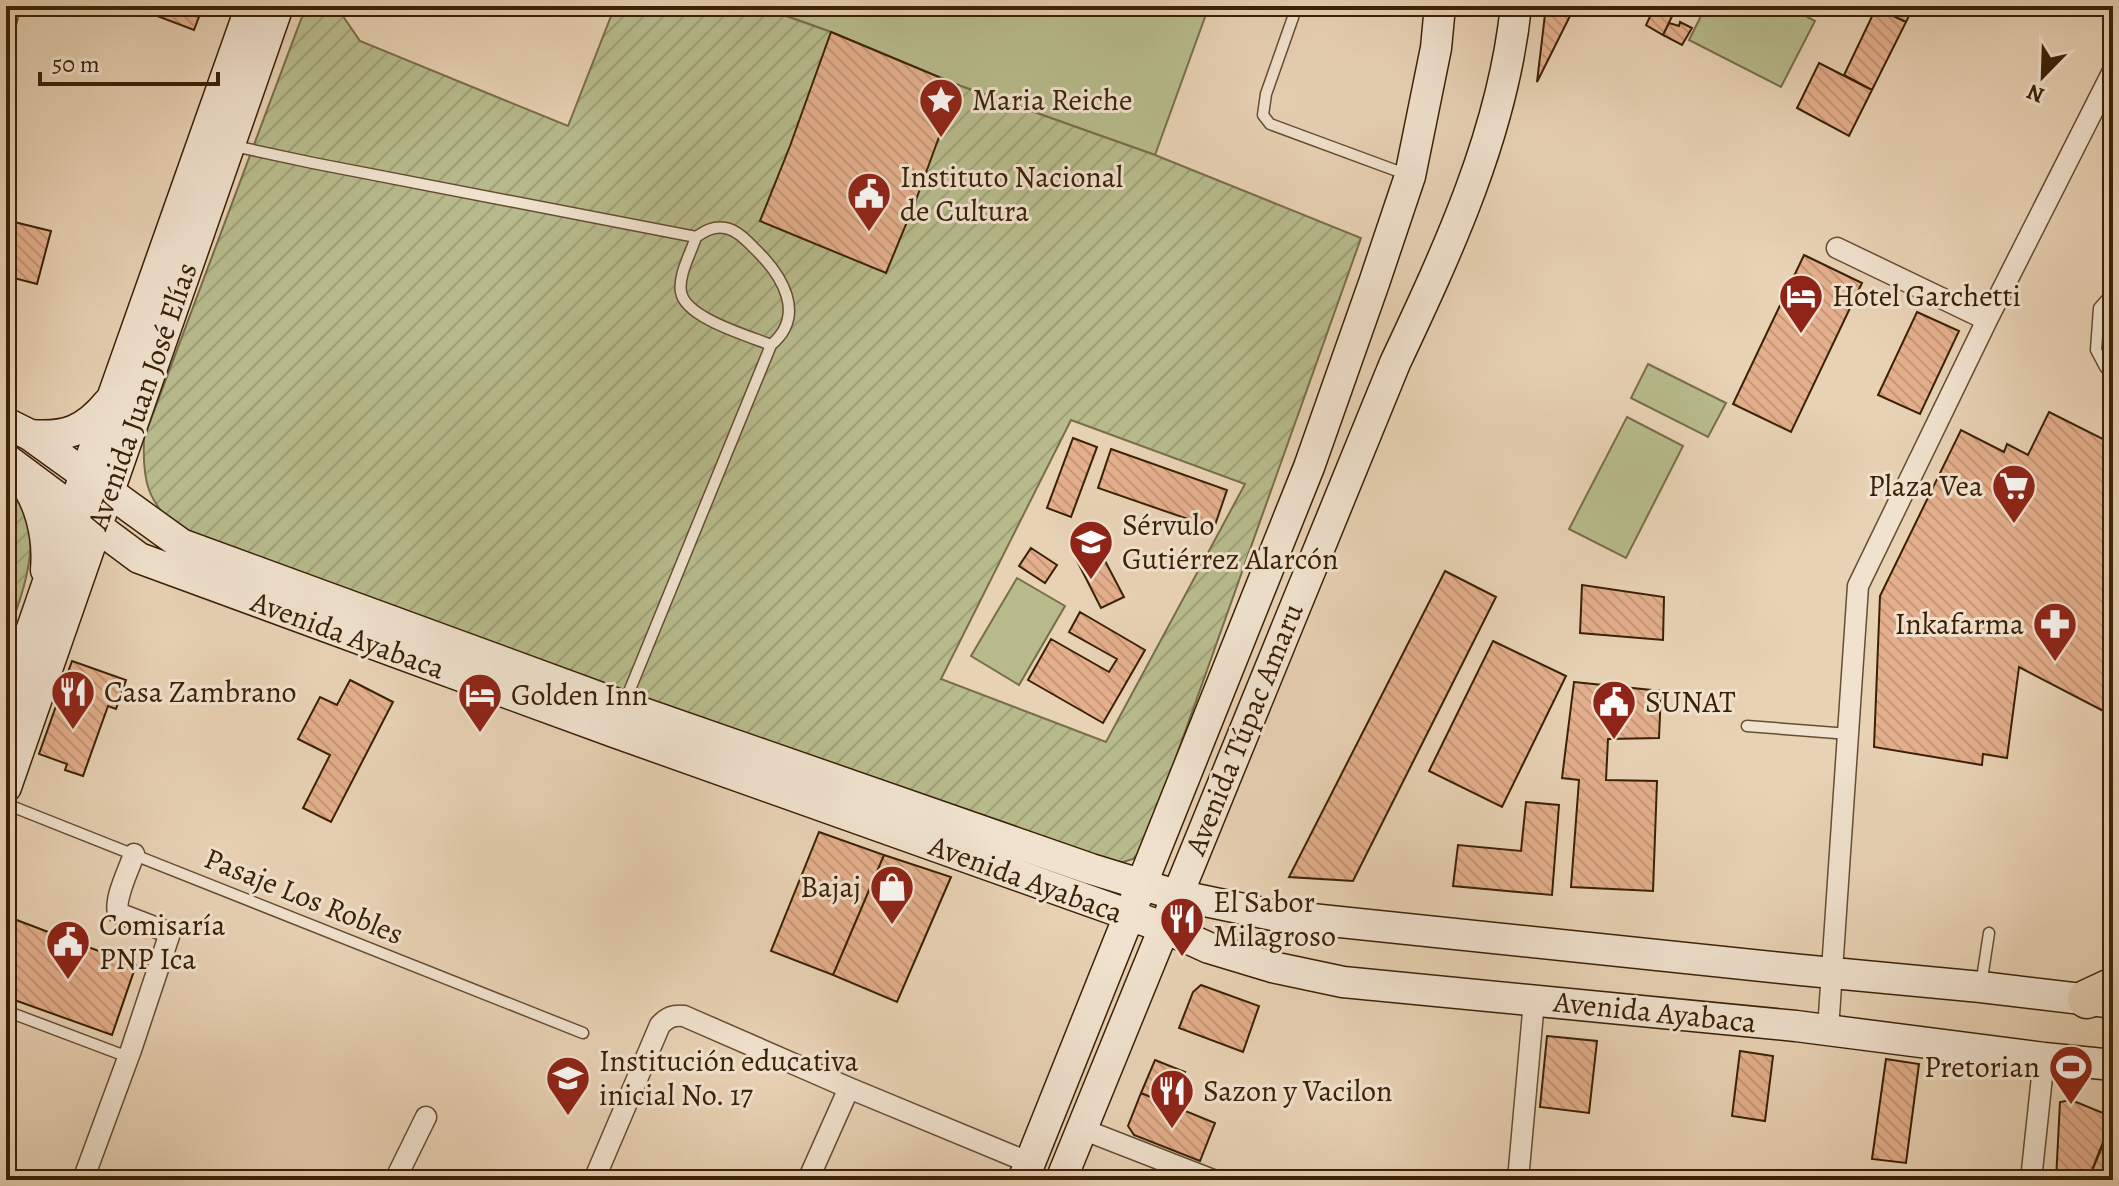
<svg xmlns="http://www.w3.org/2000/svg" width="2119" height="1186" viewBox="0 0 2119 1186" font-family="Alegreya,serif">
	<defs>
		<pattern id="garden-furrows" width="10" height="10" patternUnits="userSpaceOnUse" patternTransform="scale(2)"><rect width="10" height="10" fill="#b7bb8c"/><path d="M-1 1l2-2M0 10L10 0M9 11l2-2" fill="none" stroke="#9ea077"/></pattern>
		<pattern id="building-back-hatch" width="6" height="6" patternUnits="userSpaceOnUse" patternTransform="scale(2)"><rect width="6" height="6" fill="#e4af8c"/><path d="M-1 5l2 2M0 0l6 6M5-1l2 2" fill="none" stroke="#c49677"/></pattern>
	</defs>
	<rect width="100%" height="100%" fill="#e8d2b4"/>
	<filter id="stains"><feTurbulence type="fractalNoise" baseFrequency=".0025" numOctaves="4"/><feColorMatrix values="0 0 0 0 .2 0 0 0 0 .09 0 0 0 0 .02 0 0 0 .5 -.17"/></filter>
	<radialGradient id="worn" r=".72"><stop offset=".6" stop-color="#630" stop-opacity="0"/><stop offset="1" stop-color="#630" stop-opacity=".3"/></radialGradient>
	<path fill="#b7bb8c" stroke="#786e49" stroke-width="2" d="M758,6H1209L1155,155L958,85L831,32Z
		M1706,6H1787L1815,21L1781,87L1689,40Z
		M1648,364L1726,403L1708,437L1631,398Z
		M1627,417L1683,446L1626,558L1569,529Z
		M1017,578L1065,606L1019,685L971,656Z"/>
	<path fill="url(#garden-furrows)" stroke="#786e49" stroke-width="2" fill-rule="evenodd" d="M306,6H336L360,41L568,126L615,6H758L831,32L958,85L1155,155L1361,238L1144,847L1133,859L1114,865L180,534C148,499 142,485 144,438ZM1071,420L1245,484L1106,742L941,679Z
		M6,479C50,525 25,588 6,638Z"/>
	<path fill="url(#building-back-hatch)" stroke="#3a2106" stroke-width="2" d="M131,6H203L194,30Z
		M1546,6H1575L1537,82Z
		M1655,6H1677L1663,35L1646,25Z
		M1872,6H1914L1906,22Z
		M1876,8L1906,22L1872,90L1844,75Z
		M1680,22L1692,28L1682,45L1663,35L1669,23L1679,26Z
		M831,32L958,85L916,200L886,273L760,221L790,146Z
		M1819,63L1872,90L1849,136L1797,108Z
		M6,220L51,231L37,284L6,276Z
		M1804,255L1862,283L1791,432L1733,404Z
		M1917,312L1959,331L1920,414L1878,395Z
		M2049,412L2113,444V716L2019,667L2007,758L1983,754L1982,765L1874,747L1880,596L1961,430L2004,452L2007,444L2028,455Z
		M1073,438L1097,447L1071,517L1047,508Z
		M1111,449L1227,490L1214,528L1098,488Z
		M1094,540L1124,597L1101,608L1072,551Z
		M1031,548L1057,565L1045,583L1019,566Z
		M1445,571L1496,597L1353,881L1289,877Z
		M1582,585L1664,597L1663,640L1580,633Z
		M1080,612L1145,650L1103,723L1028,680L1051,639L1109,672L1117,659L1069,632Z
		M1493,641L1566,676L1502,807L1429,771Z
		M72,661L126,680L116,709L108,706L83,776L65,770L67,764L39,754Z
		M350,680L393,702L331,822L303,808L330,755L298,739L320,697L337,705Z
		M1574,682L1661,691L1659,738L1608,739L1606,780L1657,781L1653,891L1571,887L1579,780L1562,778Z
		M1526,802L1559,805L1552,895L1453,886L1458,845L1521,851Z
		M819,832L884,855L833,975L771,951Z
		M884,855L951,877L897,1002L833,975Z
		M6,916L136,965L112,1035L6,997Z
		M1201,985L1259,1006L1243,1052L1179,1028L1193,992Z
		M1547,1036L1597,1041L1589,1113L1540,1107Z
		M1740,1051L1773,1056L1765,1121L1732,1116Z
		M1886,1059L1919,1064L1906,1163L1872,1159Z
		M1155,1060L1185,1072L1171,1106L1141,1093Z
		M1141,1093L1215,1123L1200,1161L1134,1135L1128,1126Z
		M2071,1100L2113,1117L2088,1180H2056L2060,1102Z
		M2113,1121V1180H2088Z"/>
	<g fill="none" stroke-linecap="round" stroke-linejoin="round">
		<g stroke="#664d32" stroke-width="13">
			<path id="lane" d="M1297,6L1266,94L1263,115L1270,124L1408,175
				M234,146L313,163L696,237C705,231 713,226 725,228C737,230 747,241 755,249C782,275 807,315 771,345
				M2113,292L2099,308L2096,350L2105,367L2113,377
				M624,704L771,345C749,336 685,318 681,292C678,275 691,253 696,237
				M1747,726L1849,734
				M6,804L583,1033
				M1981,985L1989,933
				M6,1011L128,1057"/>
		</g>
		<g stroke="#664d32" stroke-width="23">
			<path id="street" d="M6,22L10,6
				M1837,248L1987,320
				M1828,1030L1858,586L1987,320L2113,71
				M1082,1129L1213,1180
				M83,1180L131,1050L169,936L165,931L118,913C114,898 129,870 134,854
				M395,1180L426,1117
				M594,1180L660,1025C668,1017 673,1015 684,1016L849,1088L1030,1163
				M808,1180L849,1088
				M1518,1180L1534,1001
				M2031,1180L2044,1058"/>
		</g>
		<g stroke="#3a2106" stroke-width="33">
			<path id="secondary" d="M6,423L30,435L181,544L623,706L1091,869L1176,895L1273,915L1801,970L1981,987L2107,1002
				M30,435C65,438 85,431 108,403
				M6,459L139,558L614,732L1163,927L1209,948L1272,967L1343,982L1796,1026L2044,1058L2113,1065
				M18,473C40,499 49,536 46,570
				M6,704L80,489L251,6
				M6,787L278,6
				M1023,1180L1309,467L1374,283L1410,176L1436,48L1440,6
				M1061,1180L1395,363C1448,250 1503,133 1516,6"/>
		</g>
		<g stroke="#3a2106" stroke-width="41">
			<path id="highway" d="M2087,999L2113,987"/>
		</g>
		<use href="#lane" stroke="#f0e2ce" stroke-width="10"/>
		<use href="#street" stroke="#f0e2ce" stroke-width="20"/>
		<use href="#secondary" stroke="#f0e2ce" stroke-width="30"/>
		<use href="#highway" stroke="#e8d2b4" stroke-width="38"/>
	</g>
	<defs>
		<g id="sight-pin" transform="scale(2.3)"><path d="M0 17L-7.5 6A9.5 9.5 0 1 1 7.5 6Z" fill="#8f2418" stroke="#f0e2ce"/><path d="M0-6L1.8-2.2L6-1.7L2.9 1.2L3.7 5.4L0 3.3L-3.7 5.4L-2.9 1.2L-6-1.7L-1.8-2.2Z" fill="#fff"/></g>
		<g id="civic-pin" transform="scale(2.3)"><path d="M0 17L-7.5 6A9.5 9.5 0 1 1 7.5 6Z" fill="#8f2418" stroke="#f0e2ce"/><path d="M-.6-6.5H3V-4.5H.6V-3L4-1V1h2V6H-6V1h2V-1L-.6-3ZM-1.2 2.5V6h2.4V2.5Z" fill="#fff"/></g>
		<g id="hotel-pin" transform="scale(2.3)"><path d="M0 17L-7.5 6A9.5 9.5 0 1 1 7.5 6Z" fill="#8f2418" stroke="#f0e2ce"/><path d="M-6-4.5h1.5V1H6V5H4.5V3h-9V5H-6ZM-4 0a1.8 1.8 0 1 1 3.6 0ZM.5 0V-2.5h3Q6-2.5 6 0Z" fill="#fff"/></g>
		<g id="supermarket-pin" transform="scale(2.3)"><path d="M0 17L-7.5 6A9.5 9.5 0 1 1 7.5 6Z" fill="#8f2418" stroke="#f0e2ce"/><path d="M-6-5.5h2.5l.6 2H6L4.5 2H-2.5L-4.4-4H-6ZM-1.5 3.2a1.3 1.3 0 1 0 .1 0ZM3 3.2a1.3 1.3 0 1 0 .1 0Z" fill="#fff"/></g>
		<g id="university-pin" transform="scale(2.3)"><path d="M0 17L-7.5 6A9.5 9.5 0 1 1 7.5 6Z" fill="#8f2418" stroke="#f0e2ce"/><path d="M0-5L7-2L0 1L-7-2ZM-4 1L0 2.5L4 1V4Q0 6-4 4Z" fill="#fff"/></g>
		<g id="pharmacy-pin" transform="scale(2.3)"><path d="M0 17L-7.5 6A9.5 9.5 0 1 1 7.5 6Z" fill="#8f2418" stroke="#f0e2ce"/><path d="M-2-6h4v4h4v4h-4v4h-4v-4h-4v-4h4Z" fill="#fff"/></g>
		<g id="restaurant-pin" transform="scale(2.3)"><path d="M0 17L-7.5 6A9.5 9.5 0 1 1 7.5 6Z" fill="#8f2418" stroke="#f0e2ce"/><path d="M-5-6h1v4h1v-4h1v4h1v-4h1v5L-1.5 .5V6h-2V.5L-5-1ZM5-6V6H3V1.5H1.5Q1.5-4 5-6Z" fill="#fff"/></g>
		<g id="shop-pin" transform="scale(2.3)"><path d="M0 17L-7.5 6A9.5 9.5 0 1 1 7.5 6Z" fill="#8f2418" stroke="#f0e2ce"/><path d="M-5-2.5h2.3a2.7 3.5 0 0 1 5.4 0H5L5.5 6h-11ZM-1.5-2.5h3a1.5 2.3 0 0 0-3 0Z" fill="#fff"/></g>
		<g id="stadium-pin" transform="scale(2.3)"><path d="M0 17L-7.5 6A9.5 9.5 0 1 1 7.5 6Z" fill="#8f2418" stroke="#f0e2ce"/><path d="M0-5a6.5 5 0 1 0 0 10a6.5 5 0 1 0 0-10ZM-3.5-1.8h7v3.6h-7Z" fill="#fff"/></g>
		<g id="school-pin" transform="scale(2.3)"><path d="M0 17L-7.5 6A9.5 9.5 0 1 1 7.5 6Z" fill="#8f2418" stroke="#f0e2ce"/><path d="M0-5L7-2L0 1L-7-2ZM-4 1L0 2.5L4 1V4Q0 6-4 4Z" fill="#fff"/></g>
	</defs>
	<g fill-rule="evenodd">
		<use href="#sight-pin" x="941" y="100"/>
		<use href="#civic-pin" x="869" y="194"/>
		<use href="#hotel-pin" x="1801" y="296"/>
		<use href="#supermarket-pin" x="2014" y="486"/>
		<use href="#university-pin" x="1091" y="542"/>
		<use href="#pharmacy-pin" x="2055" y="624"/>
		<use href="#restaurant-pin" x="73" y="692"/>
		<use href="#hotel-pin" x="480" y="695"/>
		<use href="#civic-pin" x="1614" y="702"/>
		<use href="#shop-pin" x="892" y="887"/>
		<use href="#restaurant-pin" x="1182" y="919"/>
		<use href="#civic-pin" x="68" y="942"/>
		<use href="#stadium-pin" x="2071" y="1067"/>
		<use href="#school-pin" x="568" y="1078"/>
		<use href="#restaurant-pin" x="1172" y="1091"/>
	</g>
	<g text-anchor="middle" stroke-width="6" stroke-linejoin="round" paint-order="stroke">
		<g font-size="30" fill="#3a2106" stroke="#f0e2ce" text-anchor="start">
			<text x="972" y="110">Maria Reiche</text>
			<text x="900" y="187">Instituto Nacional<tspan x="900" dy="34">de Cultura</tspan></text>
			<text x="1832" y="306">Hotel Garchetti</text>
			<text x="1983" y="496" text-anchor="end">Plaza Vea</text>
			<text x="1122" y="535">Sérvulo<tspan x="1122" dy="34">Gutiérrez Alarcón</tspan></text>
			<text x="2024" y="634" text-anchor="end">Inkafarma</text>
			<text x="104" y="702">Casa Zambrano</text>
			<text x="511" y="705">Golden Inn</text>
			<text x="1645" y="712">SUNAT</text>
			<text x="861" y="897" text-anchor="end">Bajaj</text>
			<text x="1213" y="912">El Sabor<tspan x="1213" dy="34">Milagroso</tspan></text>
			<text x="99" y="935">Comisaría<tspan x="99" dy="34">PNP Ica</tspan></text>
			<text x="599" y="1071">Institución educativa<tspan x="599" dy="34">inicial No. 17</tspan></text>
			<text x="2040" y="1077" text-anchor="end">Pretorian</text>
			<text x="1203" y="1101">Sazon y Vacilon</text>
		</g>
		<g font-size="30" fill="#3a2106" stroke="#f0e2ce">
			<text transform="translate(142 396) rotate(-71)" y="10">Avenida Juan José Elías</text>
			<text transform="translate(348 635) rotate(20)" y="10">Avenida Ayabaca</text>
			<text transform="translate(1244 729) rotate(-68)" y="10">Avenida Túpac Amaru</text>
			<text transform="translate(1026 879) rotate(20)" y="10">Avenida Ayabaca</text>
			<text transform="translate(304 896) rotate(22)" y="10">Pasaje Los Robles</text>
			<text transform="translate(1655 1012) rotate(6)" y="10">Avenida Ayabaca</text>
		</g>
	</g>
	<rect width="2119" height="1186" fill="none" stroke="#e8d2b4" stroke-width="32"/>
	<rect x="8" y="8" width="2103" height="1170" fill="none" stroke="#3a2106" stroke-width="4"/>
	<rect x="16" y="16" width="2087" height="1154" fill="none" stroke="#3a2106" stroke-width="2"/>
	<g transform="translate(2043 76) rotate(203)" stroke="#f0e2ce" stroke-width="6" paint-order="stroke">
	<path d="M0-6L14 30L0 20L-14 30Z" fill="#3a2106"/>
	<text y="-12" font-size="22" font-weight="bold" text-anchor="middle" fill="#3a2106">N</text>
	</g>
	<path d="M40 72v12h178v-12" fill="none" stroke="#3a2106" stroke-width="4"/>
	<text x="52" y="72" font-size="24" fill="#3a2106" stroke="#f0e2ce" stroke-width="6" paint-order="stroke">50 m</text>
	<rect width="100%" height="100%" filter="url(#stains)"/>
	<rect width="100%" height="100%" fill="url(#worn)"/>
</svg>
